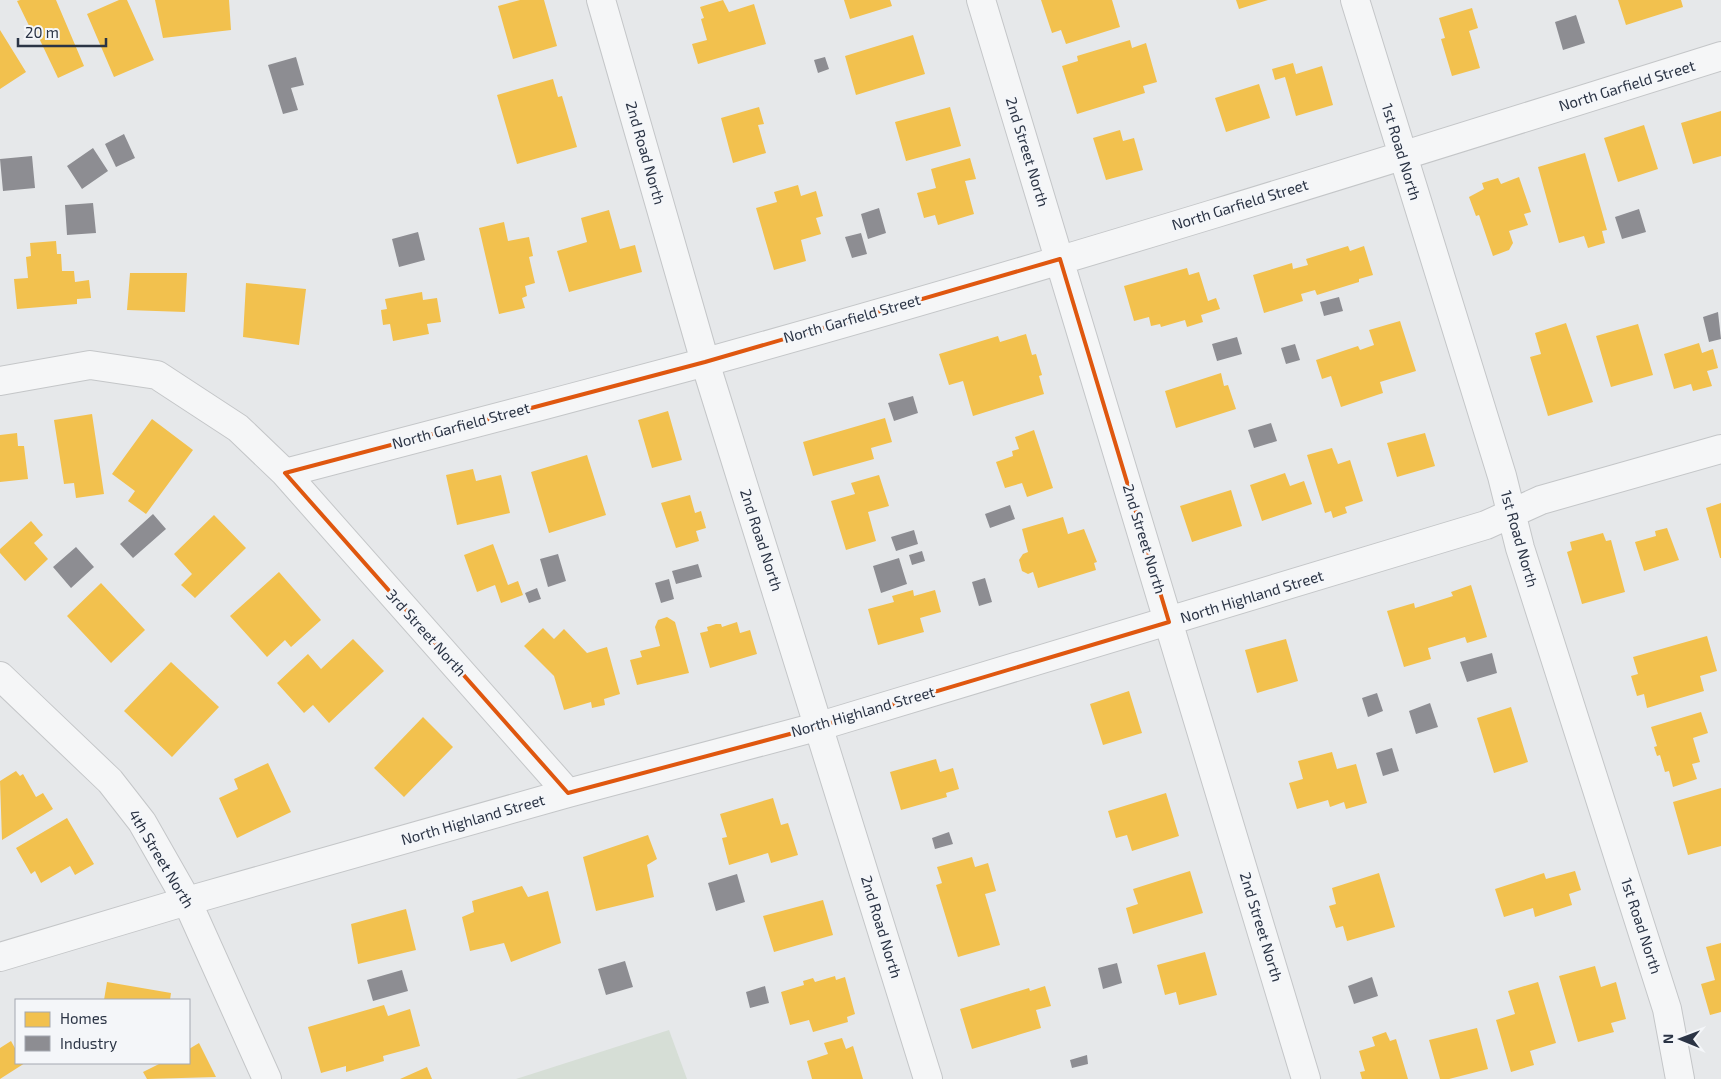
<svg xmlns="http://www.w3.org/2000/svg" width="1721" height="1079" viewBox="0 0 1721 1079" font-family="'Exo 2',sans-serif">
	<rect width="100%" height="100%" fill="#e6e8ea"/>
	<path fill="#d6ded6" d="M669,1030L687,1079H516Z"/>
	<path fill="#f2c14e" d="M20,0H56L84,66L58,78L38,36L35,38L17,1Z
		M119,0H127L154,60L114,77L87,14Z
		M155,0H229L231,30L163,38Z
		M520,0H544L557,46L513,59L498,6Z
		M723,0L729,12L754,4L766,44L698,64L692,44L707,40L701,19L704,18L700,7Z
		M844,0H890L892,6L850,19Z
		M1041,0H1112L1120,27L1066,44L1061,30L1052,33Z
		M1236,0H1268L1239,9Z
		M1618,0H1681L1683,7L1626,25Z
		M1472,8L1478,28L1469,31L1480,68L1452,76L1441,39L1445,38L1439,18Z
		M0,30L26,72L0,89Z
		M913,35L925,74L856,95L845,56Z
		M1130,40L1132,48L1146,43L1157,82L1143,86L1145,93L1077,114L1062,66L1078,61L1077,56Z
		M1293,63L1296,74L1322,66L1333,105L1296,116L1285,77L1275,80L1272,69Z
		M553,79L558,97L562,96L577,147L517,164L497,95Z
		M1259,84L1270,118L1226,132L1215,98Z
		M759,107L764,124L758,125L766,153L733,163L721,118Z
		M950,107L961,146L906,161L895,122Z
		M1721,111V156L1693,164L1681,123Z
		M1644,125L1658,169L1618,182L1604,138Z
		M1120,130L1123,141L1134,138L1143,170L1106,180L1093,138Z
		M1585,153L1607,230L1602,231L1605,243L1588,248L1584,236L1559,243L1538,167Z
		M970,158L976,179L965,181L974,214L938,225L935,215L924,218L917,193L936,188L931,169Z
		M1519,177L1531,212L1524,214L1528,225L1509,231L1513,243L1509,250L1493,256L1479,215L1476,216L1469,197L1484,189L1482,183L1498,178L1501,184Z
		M798,185L801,196L816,191L823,216L816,218L821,234L801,240L806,261L774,270L756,208L777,202L774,192Z
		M609,210L620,249L635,245L642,272L569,292L557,251L587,242L581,218Z
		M504,222L508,241L529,237L533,256L529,257L535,283L525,286L527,296L522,298L525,308L499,314L479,228Z
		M56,241L57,254H61L62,271H74L75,282L89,280L91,298L77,299V304L17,309L14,279L28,278L26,257L31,256L30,243Z
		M1348,246L1350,251L1364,246L1373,275L1359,279V282L1317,295L1315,290L1301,294L1303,301L1264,313L1253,275L1292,263L1293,269L1308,265L1306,259Z
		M1187,268L1189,275L1199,272L1208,301L1216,298L1220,309L1201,315L1203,322L1187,327L1185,320L1161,327L1160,324L1151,326L1149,317L1134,321L1124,286Z
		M130,273H187L185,312L127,310Z
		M246,283L306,289L299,345L243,337Z
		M422,292L423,300L437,298L441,322L427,324L429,334L393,341L390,324L383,325L381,310L387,309L385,299Z
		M1400,321L1416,371L1380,382L1383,393L1341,407L1331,376L1322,379L1316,360L1358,346L1360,350L1374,345L1369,330Z
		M1566,323L1593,402L1548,416L1530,357L1541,354L1535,333Z
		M1638,324L1653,375L1611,387L1596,336Z
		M1026,334L1032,355L1036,354L1042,375L1039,376L1044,394L973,416L963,381L949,385L939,354L998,336L1000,342Z
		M1699,343L1702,353L1713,349L1718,368L1707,371L1712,386L1693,391L1691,384L1674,389L1664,354Z
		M1221,373L1224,386L1228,385L1236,409L1176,428L1165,391Z
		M668,411L682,460L652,468L638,420Z
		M92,414L104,494L76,498L74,483L64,484L54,420Z
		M885,418L892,442L871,448L874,459L813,476L803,442Z
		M152,419L193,450L146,514L128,501L135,491L112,474Z
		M1034,430L1053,488L1027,497L1022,483L1005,488L996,462L1013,456L1012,451L1019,449L1015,437Z
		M17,433L18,446H24L28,479L0,482V435Z
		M1425,433L1435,466L1397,477L1387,443Z
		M1332,448L1338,464L1350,460L1363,501L1345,507L1347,513L1333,518L1331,511L1325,513L1307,455Z
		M587,455L606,515L549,533L531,472Z
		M473,469L476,481L501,475L510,513L457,525L446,475Z
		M1285,473L1290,486L1304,481L1312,504L1262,521L1250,485Z
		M879,475L889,506L868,512L876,541L846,550L831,501L855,494L851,483Z
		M1231,490L1242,526L1192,542L1180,506Z
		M690,495L695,513L701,511L706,528L696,531L699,541L676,548L661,503Z
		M1721,503V558H1720L1706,508Z
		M214,515L246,548L195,598L181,585L192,574L174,554Z
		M1063,517L1068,534L1084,529L1097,562L1094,563L1096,570L1038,588L1033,572L1028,574L1022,571L1019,560L1023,554L1028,552L1022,529Z
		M31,521L43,535L34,543L48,559L25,581L0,553V549Z
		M1667,528L1679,560L1644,571L1635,542L1656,536L1655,531Z
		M1603,533L1606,541L1611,540L1625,592L1582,604L1567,552L1572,550L1570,542Z
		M493,544L508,585L518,581L523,595L501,603L495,585L477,592L464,555Z
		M279,572L321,620L291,647L285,640L267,657L230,616Z
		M101,583L145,630L111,663L67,616Z
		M1471,585L1487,637L1467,643L1465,637L1428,648L1431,659L1404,667L1387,611L1414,603L1415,608L1453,596L1451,592Z
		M913,590L914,596L935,590L941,612L920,618L924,632L878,645L868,609L894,602L892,596Z
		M667,617L675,622L689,673L637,685L630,660L642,657L640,651L660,646L655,627L658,620Z
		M737,622L740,633L750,630L757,654L710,668L700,633L708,631L707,627L716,624H721L722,627Z
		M543,628L554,639L564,629L587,653L607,647L620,694L604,699L605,705L592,708L591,702L564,710L554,676L524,646Z
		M1707,636L1717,671L1700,676L1704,691L1647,708L1644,694L1637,696L1631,676L1638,674L1633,657Z
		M353,639L384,671L329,723L313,705L304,713L277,683L308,654L321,669Z
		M1286,639L1298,681L1257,693L1245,650Z
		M171,662L219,707L172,757L124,711Z
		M1129,691L1142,733L1103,745L1090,704Z
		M1511,707L1528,762L1494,773L1477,718Z
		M1701,712L1708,733L1693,738L1700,762L1692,764L1697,779L1673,787L1669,771L1665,772L1660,755L1657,756L1654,747L1657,746L1651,727Z
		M423,717L453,747L404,797L374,768Z
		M1332,752L1337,769L1356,764L1367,803L1346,809L1344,802L1330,807L1328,800L1297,809L1289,783L1303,779L1298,761Z
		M936,759L940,772L953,768L959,789L946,793L947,797L901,810L890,772Z
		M268,763L291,812L237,838L219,798L238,789L234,779Z
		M16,771L20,776L23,774L36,797L43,793L53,809L2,840L0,781Z
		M1721,788V846L1688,855L1673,802Z
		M1166,793L1179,836L1132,851L1127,835L1116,838L1108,811Z
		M773,798L781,825L788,823L798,855L771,863L768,853L729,865L722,838L727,837L720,814Z
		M67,818L94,864L75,875L70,866L41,883L35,871L31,874L16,848Z
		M648,835L657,859L647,865L654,897L596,911L583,857Z
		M972,857L975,867L988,863L996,891L985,894L1000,945L958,957L936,885L942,883L937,867Z
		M1190,871L1203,913L1133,934L1126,908L1138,904L1133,889Z
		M1575,871L1581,890L1569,894L1572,905L1535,917L1533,908L1504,917L1495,889L1544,873L1546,879Z
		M1379,873L1395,927L1347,941L1343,926L1336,928L1329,906L1336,904L1332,888Z
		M522,886L528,897L548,891L561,943L511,962L504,943L470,951L462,917L474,912L472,901Z
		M823,900L833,935L774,952L763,916Z
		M406,909L416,950L358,964L351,924Z
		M1721,943V1012L1710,1015L1701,984L1715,980L1706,947Z
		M1205,952L1217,995L1179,1005L1176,992L1165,995L1157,965Z
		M1595,966L1601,987L1616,982L1626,1019L1611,1023L1614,1032L1578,1042L1559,976Z
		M835,976L836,980L845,977L855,1014L847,1017L848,1022L813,1032L809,1020L790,1025L781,992L804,985L803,981L813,978L815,982Z
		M107,982L171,993L170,1000H104Z
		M1538,982L1556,1043L1530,1051L1534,1065L1511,1072L1496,1020L1515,1014L1508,991Z
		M1045,986L1051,1006L1036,1010L1041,1028L972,1049L960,1009L1029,988L1030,991Z
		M384,1005L388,1016L410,1009L420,1046L383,1056L384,1061L346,1072V1066L321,1073L308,1027Z
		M1477,1028L1488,1069L1449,1079H1440L1429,1040Z
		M1386,1032L1390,1041L1396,1039L1408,1079H1362L1360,1072L1365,1071L1359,1051L1375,1046L1372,1037Z
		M842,1038L846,1049L853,1046L863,1079H812L807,1061L828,1054L824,1043Z
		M11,1041L16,1050V1063H25L0,1079V1048Z
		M199,1043L216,1077L147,1079L143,1072L161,1063H189V1049Z
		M427,1067L432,1079H400Z"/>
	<path fill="#8d8d92" d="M1576,15L1585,43L1563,50L1555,22Z
		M296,57L304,85L291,88L298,110L283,114L268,65Z
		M825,57L829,69L818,73L814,60Z
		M124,134L135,158L116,167L105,144Z
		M93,148L108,171L82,189L67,166Z
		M32,156L35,188L3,191L0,159Z
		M93,203L96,233L67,235L65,205Z
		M879,208L886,233L868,239L861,214Z
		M1639,209L1646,232L1622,239L1615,217Z
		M418,232L425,260L399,267L392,239Z
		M861,233L867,254L852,258L845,237Z
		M1339,297L1343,311L1324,316L1320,302Z
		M1718,312L1721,339L1709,342L1703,317Z
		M1237,337L1242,354L1217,361L1212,344Z
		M1295,344L1300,360L1286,364L1281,348Z
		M913,396L918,413L894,421L888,403Z
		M1271,423L1277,441L1254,448L1248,430Z
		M1010,505L1015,519L990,528L985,514Z
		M153,514L166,529L133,558L120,544Z
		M914,530L918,544L896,551L891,537Z
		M76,547L94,567L71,588L53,567Z
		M922,551L925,561L912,565L909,555Z
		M558,554L566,581L548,587L540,559Z
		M899,558L907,584L881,593L873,566Z
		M698,564L702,577L676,584L672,571Z
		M985,578L992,602L979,606L972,582Z
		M669,579L674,599L661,603L655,583Z
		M537,588L541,599L529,603L525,593Z
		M1492,653L1497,673L1467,682L1460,662Z
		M1377,693L1383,711L1368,717L1362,698Z
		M1430,703L1438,727L1416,734L1409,711Z
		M1392,748L1399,771L1383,776L1376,753Z
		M949,832L953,844L935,849L932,838Z
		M737,874L745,902L716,911L708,883Z
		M625,961L633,987L606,995L598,969Z
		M1117,963L1122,983L1103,989L1098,968Z
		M402,970L408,991L373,1001L367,980Z
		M1372,977L1378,996L1354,1004L1348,986Z
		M765,986L769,1003L750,1008L746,992Z
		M1087,1055L1088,1064L1072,1068L1070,1060Z"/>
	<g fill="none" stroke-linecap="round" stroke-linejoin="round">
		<g stroke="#c4c6c8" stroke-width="30">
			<path id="street" d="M601,0L705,362L928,1079
				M981,0L1306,1079
				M1355,0L1502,476L1520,548L1667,1009L1680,1079
				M0,381L90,365L157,375L238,428L285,473L568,793
				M285,473C425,436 566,400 706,362C1047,268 1384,162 1721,56
				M0,676L110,781L142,822L187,901L267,1079
				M0,957L187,901L568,793L820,726L1486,525L1541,500L1721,449"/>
		</g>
		<use href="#street" stroke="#f5f6f7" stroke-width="28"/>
	</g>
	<path fill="none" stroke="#df570f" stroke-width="4" stroke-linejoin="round" d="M1060,259L1169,622L820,726L568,793L285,473L705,362Z"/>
	<g text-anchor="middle" stroke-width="5" stroke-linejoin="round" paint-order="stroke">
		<g font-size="15" fill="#2b3445" stroke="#f4f6f9">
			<text transform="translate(1627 86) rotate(-17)" y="5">North Garfield Street</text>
			<text transform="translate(1027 152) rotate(73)" y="5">2nd Street North</text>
			<text transform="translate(1401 152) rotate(73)" y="5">1st Road North</text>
			<text transform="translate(645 153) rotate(74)" y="5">2nd Road North</text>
			<text transform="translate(1240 205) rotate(-17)" y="5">North Garfield Street</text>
			<text transform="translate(852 319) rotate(-16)" y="5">North Garfield Street</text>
			<text transform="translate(461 426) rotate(-15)" y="5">North Garfield Street</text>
			<text transform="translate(1144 539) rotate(73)" y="5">2nd Street North</text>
			<text transform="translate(1519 539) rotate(74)" y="5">1st Road North</text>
			<text transform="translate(761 540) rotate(72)" y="5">2nd Road North</text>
			<text transform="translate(1252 597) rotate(-17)" y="5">North Highland Street</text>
			<text transform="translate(426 633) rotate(48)" y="5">3rd Street North</text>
			<text transform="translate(863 712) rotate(-16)" y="5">North Highland Street</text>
			<text transform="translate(473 820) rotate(-16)" y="5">North Highland Street</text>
			<text transform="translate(161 859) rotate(59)" y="5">4th Street North</text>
			<text transform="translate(1641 926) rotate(72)" y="5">1st Road North</text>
			<text transform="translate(881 927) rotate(73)" y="5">2nd Road North</text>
			<text transform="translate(1261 927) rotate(73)" y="5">2nd Street North</text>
		</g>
	</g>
	<rect x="15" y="999" width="175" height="65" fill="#f4f6f9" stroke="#a4a8b1"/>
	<rect x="25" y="1012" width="25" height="15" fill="#f2c14e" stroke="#a4a8b1"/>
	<text x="60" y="1024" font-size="15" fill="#2b3445">Homes</text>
	<rect x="25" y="1036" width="25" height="15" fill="#8d8d92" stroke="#a4a8b1"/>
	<text x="60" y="1049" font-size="15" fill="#2b3445">Industry</text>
	<g transform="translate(1681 1039) rotate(271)" stroke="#f4f6f9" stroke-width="4" paint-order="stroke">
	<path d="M0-4L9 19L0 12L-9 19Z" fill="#2b3445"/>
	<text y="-8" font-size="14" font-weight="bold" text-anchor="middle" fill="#2b3445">N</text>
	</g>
	<path d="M18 38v8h88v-8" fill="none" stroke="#2b3445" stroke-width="2.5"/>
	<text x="25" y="38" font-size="15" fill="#2b3445" stroke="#f4f6f9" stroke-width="4" paint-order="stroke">20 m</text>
</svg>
